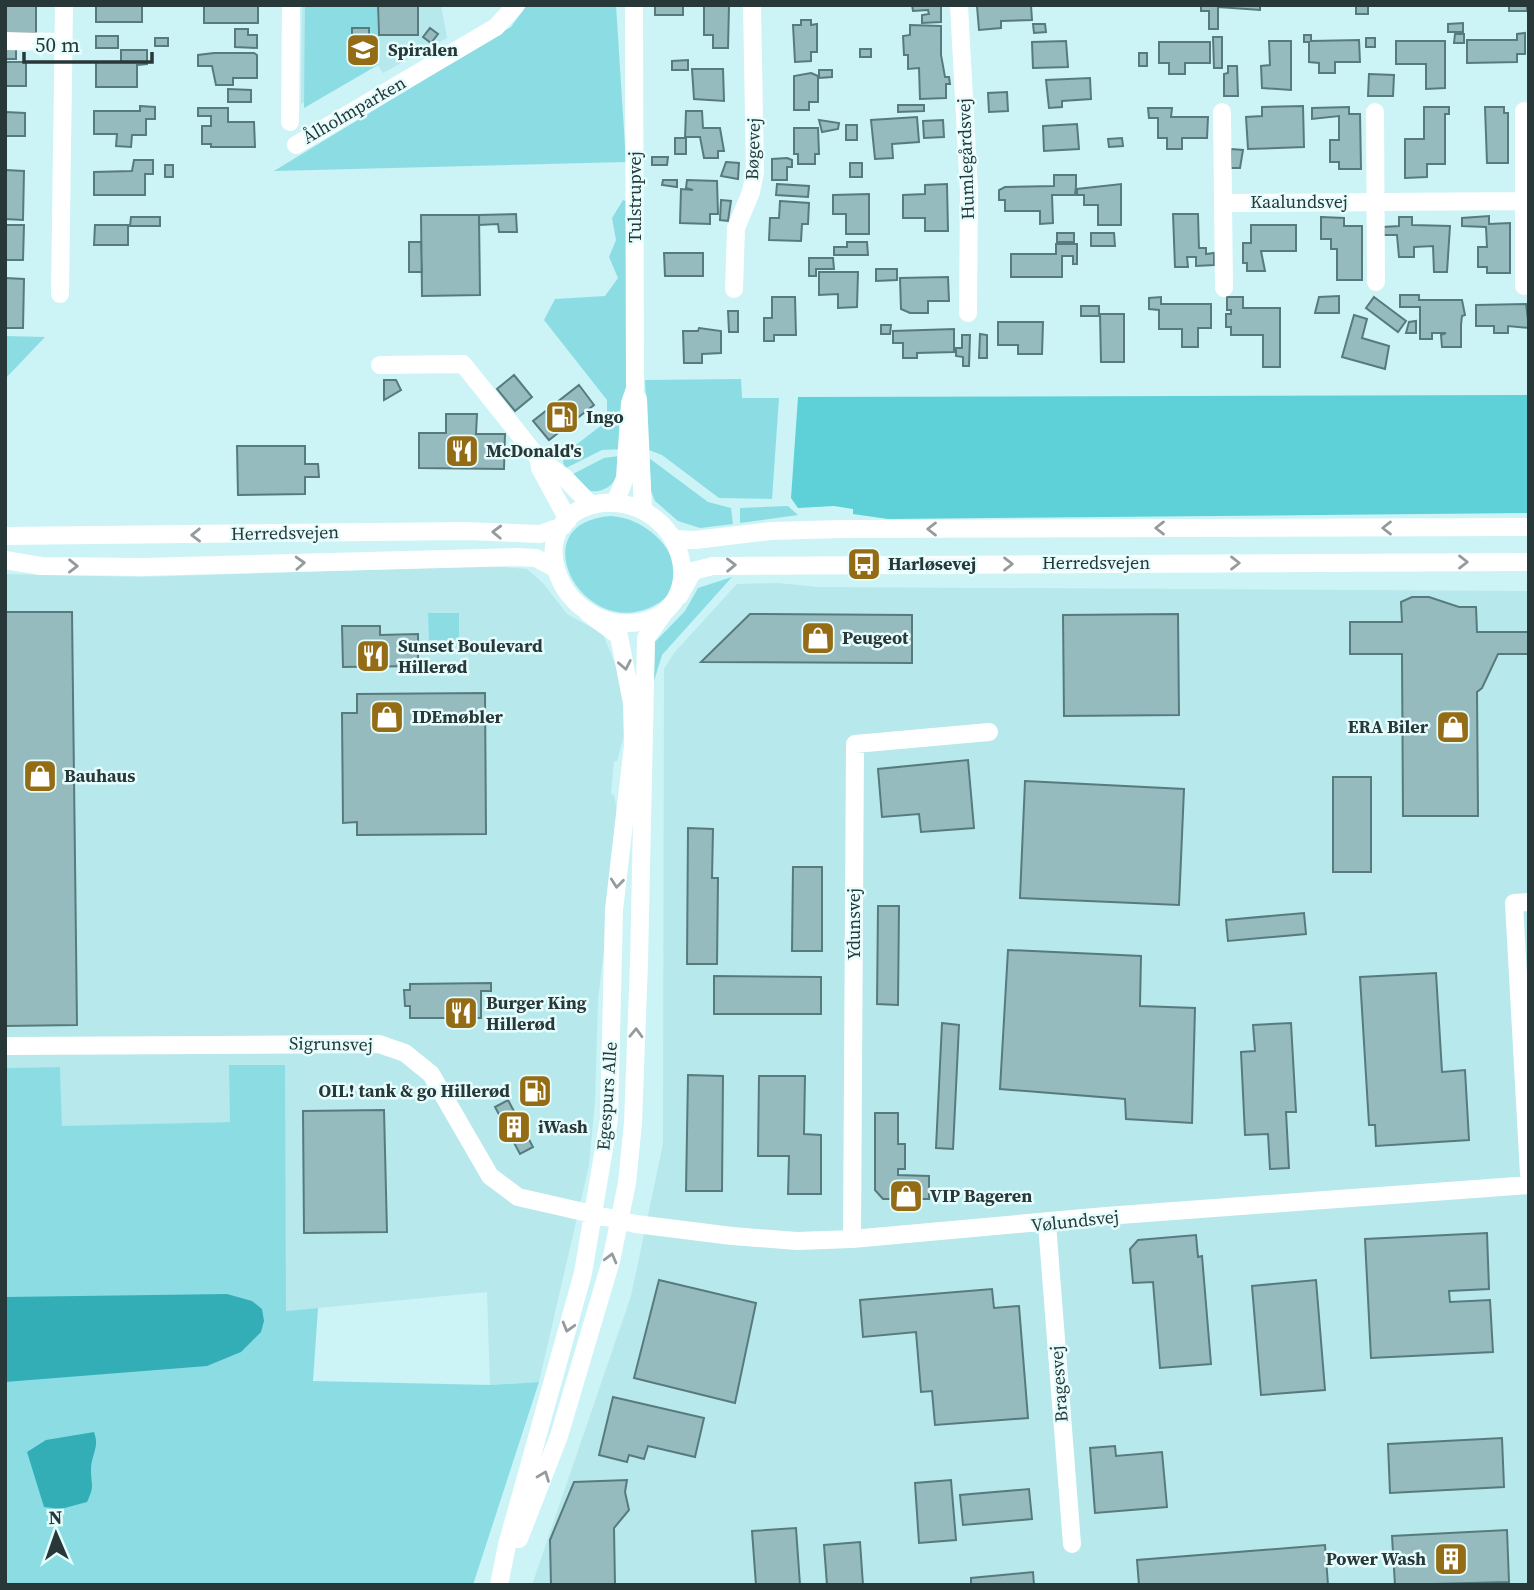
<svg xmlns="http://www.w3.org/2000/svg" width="1534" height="1590" viewBox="0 0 1534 1590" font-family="'Source Serif 4',serif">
	<rect width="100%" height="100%" fill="#ccf3f6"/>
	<path fill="#b7e8ec" d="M302,5H441L447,38L383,73L376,62L301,104Z
		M491,566L527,569L543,583L567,614L603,634L621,679L626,728L617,761H614L611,794L614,795L619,822L598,1000L595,1102L589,1165L539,1382L490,1385L487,1292L286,1311L230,1122L62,1127L60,1067L5,1068V574L142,577Z
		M778,583L817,587L1529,591V1585H532L631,1296L663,1144L664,669L674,653L737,584Z"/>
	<path fill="#8cdde3" d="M305,5H377L378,65L304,108Z
		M527,5H616L626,162L274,171L511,27Z
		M623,200L626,201V401L622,449L602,450L566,468L563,463L564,454L607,421V400L544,320L555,299L605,296L618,278L609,257L616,240L612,218Z
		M5,336L45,337L5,379Z
		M741,379L742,398H779L772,499L719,498L662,455L649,450L645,380Z
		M619,456C623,475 610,494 590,491L571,475L604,458Z
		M649,458L708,502L731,508L733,524L700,528L678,521L655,501L651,491Z
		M788,506L798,515L740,523V508Z
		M611,516C662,519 705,585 649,608C580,637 521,522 611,516Z
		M732,577L662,655L654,681L652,724L655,642L685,611L698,588Z
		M428,613H459V640H429Z
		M229,1065H285L286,1311L318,1308L313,1381L490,1385L539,1382L473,1585H5V1068L60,1067L62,1126L230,1122Z"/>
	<path fill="#5dd0d8" d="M1529,395V513L888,519L853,514V509L834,506L798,508L791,498L798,397Z"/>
	<path fill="#34aeb6" d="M227,1294L252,1301L262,1309L264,1321L261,1332L241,1352L207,1366L5,1382V1297Z
		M94,1432C100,1448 91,1454 91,1470C91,1486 95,1485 87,1502L61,1509L44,1507L27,1452L46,1440Z"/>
	<path fill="#96bbbe" stroke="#577b7d" stroke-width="2" d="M5,5H36V33H5Z
		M96,5H142V22H96Z
		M204,5H258V23H204Z
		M378,5H418V35H379Z
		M655,5H683V15H655Z
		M704,5H729L728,48H713V35H704Z
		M912,5H941V22L922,23V15L929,14L928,10L913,11Z
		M1031,5L1032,20L1001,21V28L979,30L977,6Z
		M1201,5H1260V10L1218,7V29H1209V11H1201Z
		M1356,5H1368V14H1356Z
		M1509,5H1527V11H1509Z
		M801,20H811V25L817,24V52H811V61L795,62L793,25H801Z
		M1463,23V32H1448V24Z
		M1033,24H1045L1046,32L1034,33Z
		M910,25L941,26V55L945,77H949L950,84H946V98L920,99L919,68L908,69V55H904L903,36L910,35Z
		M352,28H369V50H352Z
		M430,28L438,34L431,43L423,37Z
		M235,29H248V35H257V48L235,47Z
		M1525,33V54H1517V62L1467,63V40H1517V34Z
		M1455,34H1464V43H1454Z
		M1304,35H1311V41L1359,40L1360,62H1335V73H1319V63L1309,62V42H1304Z
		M96,36H118V48H96Z
		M1213,37H1222V68H1214Z
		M155,38H168V46H155Z
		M1366,38H1375V47H1366Z
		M1066,41L1068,67L1033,68L1032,42Z
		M1269,41H1291V90L1262,88L1261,66L1270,65Z
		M1396,41H1445V88L1426,89V64H1396Z
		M1159,42H1210V63H1185V74H1169V63H1159Z
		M5,49H16V59H5Z
		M860,49H871V57H860Z
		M121,50H147V64L137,65V87H96V62H121Z
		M214,53H254L257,55V78H233V85H216L212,66H198V55Z
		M1139,53H1147V66H1139Z
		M688,60V70H672V61Z
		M5,62H26V86H5Z
		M1228,66H1237L1238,96H1224V74L1228,73Z
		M692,69H723L724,101L694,99Z
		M819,70H832V77L819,78Z
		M811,73L818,76V102H809V110H794V76Z
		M1369,74L1394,75L1393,96H1368Z
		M1090,78L1091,99L1062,101V107L1049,108L1046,80Z
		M228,89L251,90V102H228Z
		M1007,92L1008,111L989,112L988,93Z
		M898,105H924V111L898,112Z
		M140,106L155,107V119H146V135H132L131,147L116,146L117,134H94V111H140Z
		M1303,106L1304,147L1248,149L1246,117L1262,116V107Z
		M1349,107V114H1360L1361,169H1339V162H1330V140H1339V116L1312,119V108Z
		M1424,107H1449V114H1445V164H1427V177L1405,178V139H1424Z
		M1485,107H1504V113H1508V163H1487Z
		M198,108H228V122H254L255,147H211V144H202V126H211V116H198Z
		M1148,108H1172L1171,117H1208L1207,138H1182V149H1167V138H1158V118H1149Z
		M686,111H702L703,128H720L724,151H718V158H704L700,137H686V154H675V138H685Z
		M5,112L25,113V136H5Z
		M917,117L919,142L892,144L893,158L875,159L871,120Z
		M819,120L839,123L838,129L822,132Z
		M943,120L944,137L924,138L923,121Z
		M1077,124L1079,149L1044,151L1043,126Z
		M846,125H857V140H846Z
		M794,128H818L819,154H815V164H798V154H794Z
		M1122,138L1123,146L1109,147L1108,139Z
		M1231,149L1243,150L1240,168H1231Z
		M652,157H668L667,165H652Z
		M787,158L792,160V167H787V180H772V159Z
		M134,160H153V174H145V195H94V172L132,171Z
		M726,162L739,163L738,179L721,176Z
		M850,163H862V177H850Z
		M165,165H173V177H165Z
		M5,170L24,171L23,220L5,219Z
		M1054,175H1076V186L1075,195H1052L1053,223L1040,224V211H1005V200H999V190L1005,187L1054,186Z
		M663,180H677V187L662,185Z
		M687,180L717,181L718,214H710V224L680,223L681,189L693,190L686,188Z
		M777,184L809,186L808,197L776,195Z
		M947,184L948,231H925V218H903V195L925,194V185Z
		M1121,184V225H1098V205H1084V195H1077V189Z
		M869,194V234H846V214H833V195Z
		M721,200L731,201L728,221L720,220Z
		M780,201L809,203L808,224H802L801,241L769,240L770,218H779Z
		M516,214L517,232H499L498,224L479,225V215Z
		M1173,214H1198L1199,248H1206V254L1214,253V265L1196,266V257H1187L1188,267H1175Z
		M421,215H479L480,295L422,296Z
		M1489,216V224L1510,223V273H1487V267H1478V247H1487L1486,227L1462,226V218Z
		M131,217H160V226H130Z
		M1321,217L1344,218V226H1362V280H1337V249H1331V239H1321Z
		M1399,217H1412V225L1450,226L1447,272H1434L1433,246L1414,247V257H1399L1397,235H1384L1383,227L1399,226Z
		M5,225H24L23,260H5Z
		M95,225H128V245H94Z
		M1251,225H1296V251H1261L1265,271H1247V263H1243V243H1251Z
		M1057,233H1074V242H1057Z
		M1091,233H1114L1115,246H1091Z
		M409,242H421L422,272H409Z
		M847,242H867L868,255H834V247H847Z
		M1056,244H1077V264H1073V256H1062V277H1011V254H1056Z
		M664,253H703V276H665Z
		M809,258H833L834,269H816V276H809Z
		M876,269H897V280L876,281Z
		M819,272H858L857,307L838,308V294L819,295Z
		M948,277L949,301H928V313H910L901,309L900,278Z
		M5,278L24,279L23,328H5Z
		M1400,295H1419V300H1462L1465,315L1462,316L1461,325V347H1442L1441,335L1446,333H1432V339H1420V307H1400Z
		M1339,296V313H1315L1319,297Z
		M772,297H795L796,335H774V341H764V318H772Z
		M1161,297V304H1211V328H1198V347H1182V329H1159V310L1149,309V298Z
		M1227,297H1243V308H1280V367H1263V335H1231V327H1226V314H1231V310H1227Z
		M1374,297L1406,321L1398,332L1366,308Z
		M1526,304L1529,328L1508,326V333H1494V326H1476V305Z
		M1081,306H1099V316H1081Z
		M728,311H738V332H729Z
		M1100,314H1124V362H1101Z
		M1354,315L1367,319L1362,338L1389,346L1385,369L1342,357Z
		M1416,321V333H1406L1409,322Z
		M998,322H1043L1042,354H1018V345H998Z
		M881,325H891L890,334H881Z
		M699,328L721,331V353L702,354V363H684L683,331H698Z
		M954,329V352L917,353V358H903V343H893V331Z
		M980,334L987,335V358H979Z
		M962,335H970L969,366H963V357L956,356V348H962Z
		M514,375L532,397L515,411L497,389Z
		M384,380H396L401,390L384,400Z
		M579,385L594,405L549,440L533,421Z
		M446,414H477L476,434H505L504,469L419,468V433H446Z
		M237,446H305V464H318L319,477H305V494L238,495Z
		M1412,597H1429L1459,607H1476L1477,632H1529V654H1498L1482,688L1477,692L1478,816H1403L1402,654H1350V622H1402L1401,602Z
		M5,612H72L77,1025L5,1026Z
		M750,614L912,615V663L701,662Z
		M1178,614L1179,715L1064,716L1063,615Z
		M342,626H380V635L418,634V666L343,667Z
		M485,693L486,834L357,835V822L343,823L342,713H357V694Z
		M968,760L974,828L921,832L919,814L882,817L878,769Z
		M1333,777H1371V872H1333Z
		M1025,781L1184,789L1179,905L1020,898Z
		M688,828L713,829L712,878H718L717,964H687Z
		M793,867H822V951H792Z
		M878,906H899L898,1005L877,1004Z
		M1304,913L1306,934L1228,941L1226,920Z
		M1008,950L1141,956L1140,1006L1195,1008L1192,1123L1126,1119L1125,1099L1000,1089Z
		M1436,973L1442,1072L1465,1070L1469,1140L1376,1146L1375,1125H1369L1360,977Z
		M714,976L821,977V1014H714Z
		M491,983V991H481V1018H410V1006H405L404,990H410V984Z
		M942,1023L959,1025L953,1149L936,1148Z
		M1291,1023L1296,1112H1286L1289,1168L1270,1169L1268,1134L1245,1135L1241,1052L1255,1051L1253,1025Z
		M688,1075L723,1076L722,1191H686Z
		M759,1076H805L804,1134L821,1135V1194H788L789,1156H758Z
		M508,1100L533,1147L520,1154L495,1107Z
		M384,1110L387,1232L304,1233L303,1111Z
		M875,1113H898V1144H905V1169H898V1175L929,1176V1199H883L875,1190Z
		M1487,1233L1489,1289L1449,1291L1450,1302L1490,1300L1493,1352L1371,1358L1365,1239Z
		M1196,1235L1198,1257L1202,1256L1211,1364L1160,1368L1153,1282L1133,1283L1130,1249L1138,1240Z
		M659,1280L756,1303L735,1403L634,1378Z
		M1316,1280L1325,1390L1261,1395L1252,1286Z
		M992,1289L994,1308L1019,1306L1028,1418L935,1425L932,1391L921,1392L916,1332L863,1337L860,1300Z
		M613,1397L704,1418L695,1457L648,1446L644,1459L629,1455L627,1462L599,1455Z
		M1502,1438L1504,1487L1390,1493L1388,1444Z
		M1115,1446L1116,1456L1162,1452L1167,1507L1095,1513L1090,1448Z
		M627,1480L625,1492L629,1510L614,1528L615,1585H551L550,1540L574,1482Z
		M951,1480L956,1540L919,1543L915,1483Z
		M1029,1489L1032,1519L963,1525L960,1495Z
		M796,1528L800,1585H756L752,1531Z
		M1507,1530L1509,1582L1395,1585L1392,1536Z
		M860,1542L863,1585H827L824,1545Z
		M1325,1545L1328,1585H1139L1137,1560Z
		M1033,1572L1034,1585H971V1578Z"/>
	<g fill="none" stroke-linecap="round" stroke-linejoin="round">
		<path stroke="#fff" stroke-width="18" d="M959,5L969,192L968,313
			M5,41L64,42
			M1524,111V286
			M1222,112L1224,288
			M1375,112L1376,282
			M290,122L291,5
			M296,145L496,27L516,5
			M1223,203L1529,201
			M734,289L736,228L751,192L755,172L752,5
			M60,294L64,5
			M380,365L463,364L539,459L564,477L591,505
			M638,399L643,510
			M539,459L540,468L568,520
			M602,503C687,498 712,609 640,622C558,636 514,516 602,503Z
			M615,503L625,478L630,403L635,389L634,5
			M5,536L465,531L540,534L563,526
			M675,539L695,540L770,531L843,529L1529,527
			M5,560L41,566L144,567L515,557L536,558L553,567
			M679,596L693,571L713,566L1529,562
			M1529,902L1514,903L1529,1174
			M5,1046L379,1044L405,1053L431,1074L490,1176L518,1197L636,1224L732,1236L797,1241L852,1239L1106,1216L1529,1185
			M1047,1224L1072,1544
			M852,1239L855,744L989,732
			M519,1539L559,1436L611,1261L627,1183L633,1123L639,962L646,638L663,614
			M499,1585L507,1545L583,1273L609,1119L614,910L633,745L632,703L619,636L588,613"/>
	</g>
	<defs><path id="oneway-chevron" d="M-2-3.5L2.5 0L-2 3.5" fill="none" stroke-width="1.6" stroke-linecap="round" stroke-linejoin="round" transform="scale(1.75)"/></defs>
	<g stroke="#949b9c">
		<use href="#oneway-chevron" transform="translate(1160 528) rotate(180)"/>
		<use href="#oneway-chevron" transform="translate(1387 528) rotate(180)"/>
		<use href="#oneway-chevron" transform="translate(932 529) rotate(180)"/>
		<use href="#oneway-chevron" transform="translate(497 532) rotate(-178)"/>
		<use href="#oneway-chevron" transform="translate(196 535) rotate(179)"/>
		<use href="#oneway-chevron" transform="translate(1463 562)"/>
		<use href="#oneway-chevron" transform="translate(300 563) rotate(-3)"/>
		<use href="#oneway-chevron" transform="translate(1235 563)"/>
		<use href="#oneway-chevron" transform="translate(1008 564)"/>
		<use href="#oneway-chevron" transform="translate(731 565) rotate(-1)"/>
		<use href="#oneway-chevron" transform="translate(73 566) rotate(1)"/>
		<use href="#oneway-chevron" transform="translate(625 665) rotate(79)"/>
		<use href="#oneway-chevron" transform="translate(617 883) rotate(96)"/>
		<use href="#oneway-chevron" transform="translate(636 1033) rotate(-88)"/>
		<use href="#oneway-chevron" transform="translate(611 1258) rotate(-75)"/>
		<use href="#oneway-chevron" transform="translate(568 1327) rotate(106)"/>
		<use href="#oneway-chevron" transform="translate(544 1476) rotate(-69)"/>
	</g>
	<defs>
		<g id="school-square" transform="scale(1.75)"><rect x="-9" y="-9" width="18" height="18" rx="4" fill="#946c15" stroke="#e6fdfe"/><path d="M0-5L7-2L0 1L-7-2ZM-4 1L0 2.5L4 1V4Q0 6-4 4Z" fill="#fff"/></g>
		<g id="fuel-square" transform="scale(1.75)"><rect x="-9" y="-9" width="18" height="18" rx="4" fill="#946c15" stroke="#e6fdfe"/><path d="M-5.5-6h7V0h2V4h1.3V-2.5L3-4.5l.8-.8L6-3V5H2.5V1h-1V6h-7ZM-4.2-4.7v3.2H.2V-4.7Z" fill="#fff"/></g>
		<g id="restaurant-square" transform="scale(1.75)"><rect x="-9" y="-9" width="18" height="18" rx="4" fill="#946c15" stroke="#e6fdfe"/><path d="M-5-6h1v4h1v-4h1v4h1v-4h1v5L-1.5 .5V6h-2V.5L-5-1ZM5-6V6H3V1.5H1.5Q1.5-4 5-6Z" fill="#fff"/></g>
		<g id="bus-square" transform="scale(1.75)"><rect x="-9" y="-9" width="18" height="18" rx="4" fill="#946c15" stroke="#e6fdfe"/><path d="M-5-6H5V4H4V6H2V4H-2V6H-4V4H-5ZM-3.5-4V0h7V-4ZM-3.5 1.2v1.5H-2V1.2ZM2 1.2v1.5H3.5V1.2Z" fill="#fff"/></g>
		<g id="shop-square" transform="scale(1.75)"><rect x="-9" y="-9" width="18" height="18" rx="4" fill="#946c15" stroke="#e6fdfe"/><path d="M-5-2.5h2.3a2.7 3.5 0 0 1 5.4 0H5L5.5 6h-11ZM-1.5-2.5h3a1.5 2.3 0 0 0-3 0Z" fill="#fff"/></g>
		<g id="building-square" transform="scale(1.75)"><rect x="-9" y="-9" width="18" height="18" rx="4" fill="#946c15" stroke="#e6fdfe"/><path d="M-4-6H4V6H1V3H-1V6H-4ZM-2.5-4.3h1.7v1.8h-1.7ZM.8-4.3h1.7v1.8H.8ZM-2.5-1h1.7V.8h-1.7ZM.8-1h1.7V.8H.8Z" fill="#fff"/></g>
	</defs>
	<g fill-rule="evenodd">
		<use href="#school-square" x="363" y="50"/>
		<use href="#fuel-square" x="562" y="417"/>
		<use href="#restaurant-square" x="462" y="451"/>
		<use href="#bus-square" x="864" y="564"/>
		<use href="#shop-square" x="818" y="638"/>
		<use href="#restaurant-square" x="373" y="656"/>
		<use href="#shop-square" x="387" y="717"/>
		<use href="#shop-square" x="1453" y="727"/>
		<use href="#shop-square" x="40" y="776"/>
		<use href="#restaurant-square" x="461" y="1013"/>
		<use href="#fuel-square" x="535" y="1091"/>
		<use href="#building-square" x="514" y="1127"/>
		<use href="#shop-square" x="906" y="1196"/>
		<use href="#building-square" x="1451" y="1559"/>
	</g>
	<g text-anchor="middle" stroke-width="5" stroke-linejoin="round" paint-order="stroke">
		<g font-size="18" font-weight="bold" fill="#283738" stroke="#e6fdfe" text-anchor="start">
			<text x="388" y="56">Spiralen</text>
			<text x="586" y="423">Ingo</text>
			<text x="486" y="457">McDonald's</text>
			<text x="888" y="570">Harløsevej</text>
			<text x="842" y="644">Peugeot</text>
			<text x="398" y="652">Sunset Boulevard<tspan x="398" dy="21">Hillerød</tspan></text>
			<text x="412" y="723">IDEmøbler</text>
			<text x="1428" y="733" text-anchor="end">ERA Biler</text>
			<text x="64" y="782">Bauhaus</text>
			<text x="486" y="1009">Burger King<tspan x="486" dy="21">Hillerød</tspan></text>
			<text x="510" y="1097" text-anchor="end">OIL! tank &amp; go Hillerød</text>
			<text x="538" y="1133">iWash</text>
			<text x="930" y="1202">VIP Bageren</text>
			<text x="1426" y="1565" text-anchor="end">Power Wash</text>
		</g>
		<g font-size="18" fill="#283738" stroke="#e6fdfe">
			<text transform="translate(354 110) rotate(-30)" y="6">Ålholmparken</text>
			<text transform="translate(753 149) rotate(-88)" y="6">Bøgevej</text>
			<text transform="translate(966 159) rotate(-92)" y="6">Humlegårdsvej</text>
			<text transform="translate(635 197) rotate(-90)" y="6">Tulstrupvej</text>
			<text x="1299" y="208">Kaalundsvej</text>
			<text transform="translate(285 533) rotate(-1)" y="6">Herredsvejen</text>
			<text x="1096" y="569">Herredsvejen</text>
			<text transform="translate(854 924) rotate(-90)" y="6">Ydunsvej</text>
			<text transform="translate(331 1044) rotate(1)" y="6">Sigrunsvej</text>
			<text transform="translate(607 1096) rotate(-86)" y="6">Egespurs Alle</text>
			<text transform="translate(1075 1221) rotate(-6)" y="6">Vølundsvej</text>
			<text transform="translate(1059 1384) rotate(-94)" y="6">Bragesvej</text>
		</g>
	</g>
	<rect width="1534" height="1590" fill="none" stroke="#283738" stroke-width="14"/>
	<g transform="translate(56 1534) rotate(358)" stroke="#e6fdfe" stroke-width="5" paint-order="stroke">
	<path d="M0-5L12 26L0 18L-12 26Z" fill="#283738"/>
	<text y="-10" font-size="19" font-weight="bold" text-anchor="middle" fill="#283738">N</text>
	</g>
	<path d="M24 52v10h128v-10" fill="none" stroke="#283738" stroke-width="3.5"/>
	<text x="35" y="52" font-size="21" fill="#283738" stroke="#e6fdfe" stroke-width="5" paint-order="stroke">50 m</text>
</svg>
